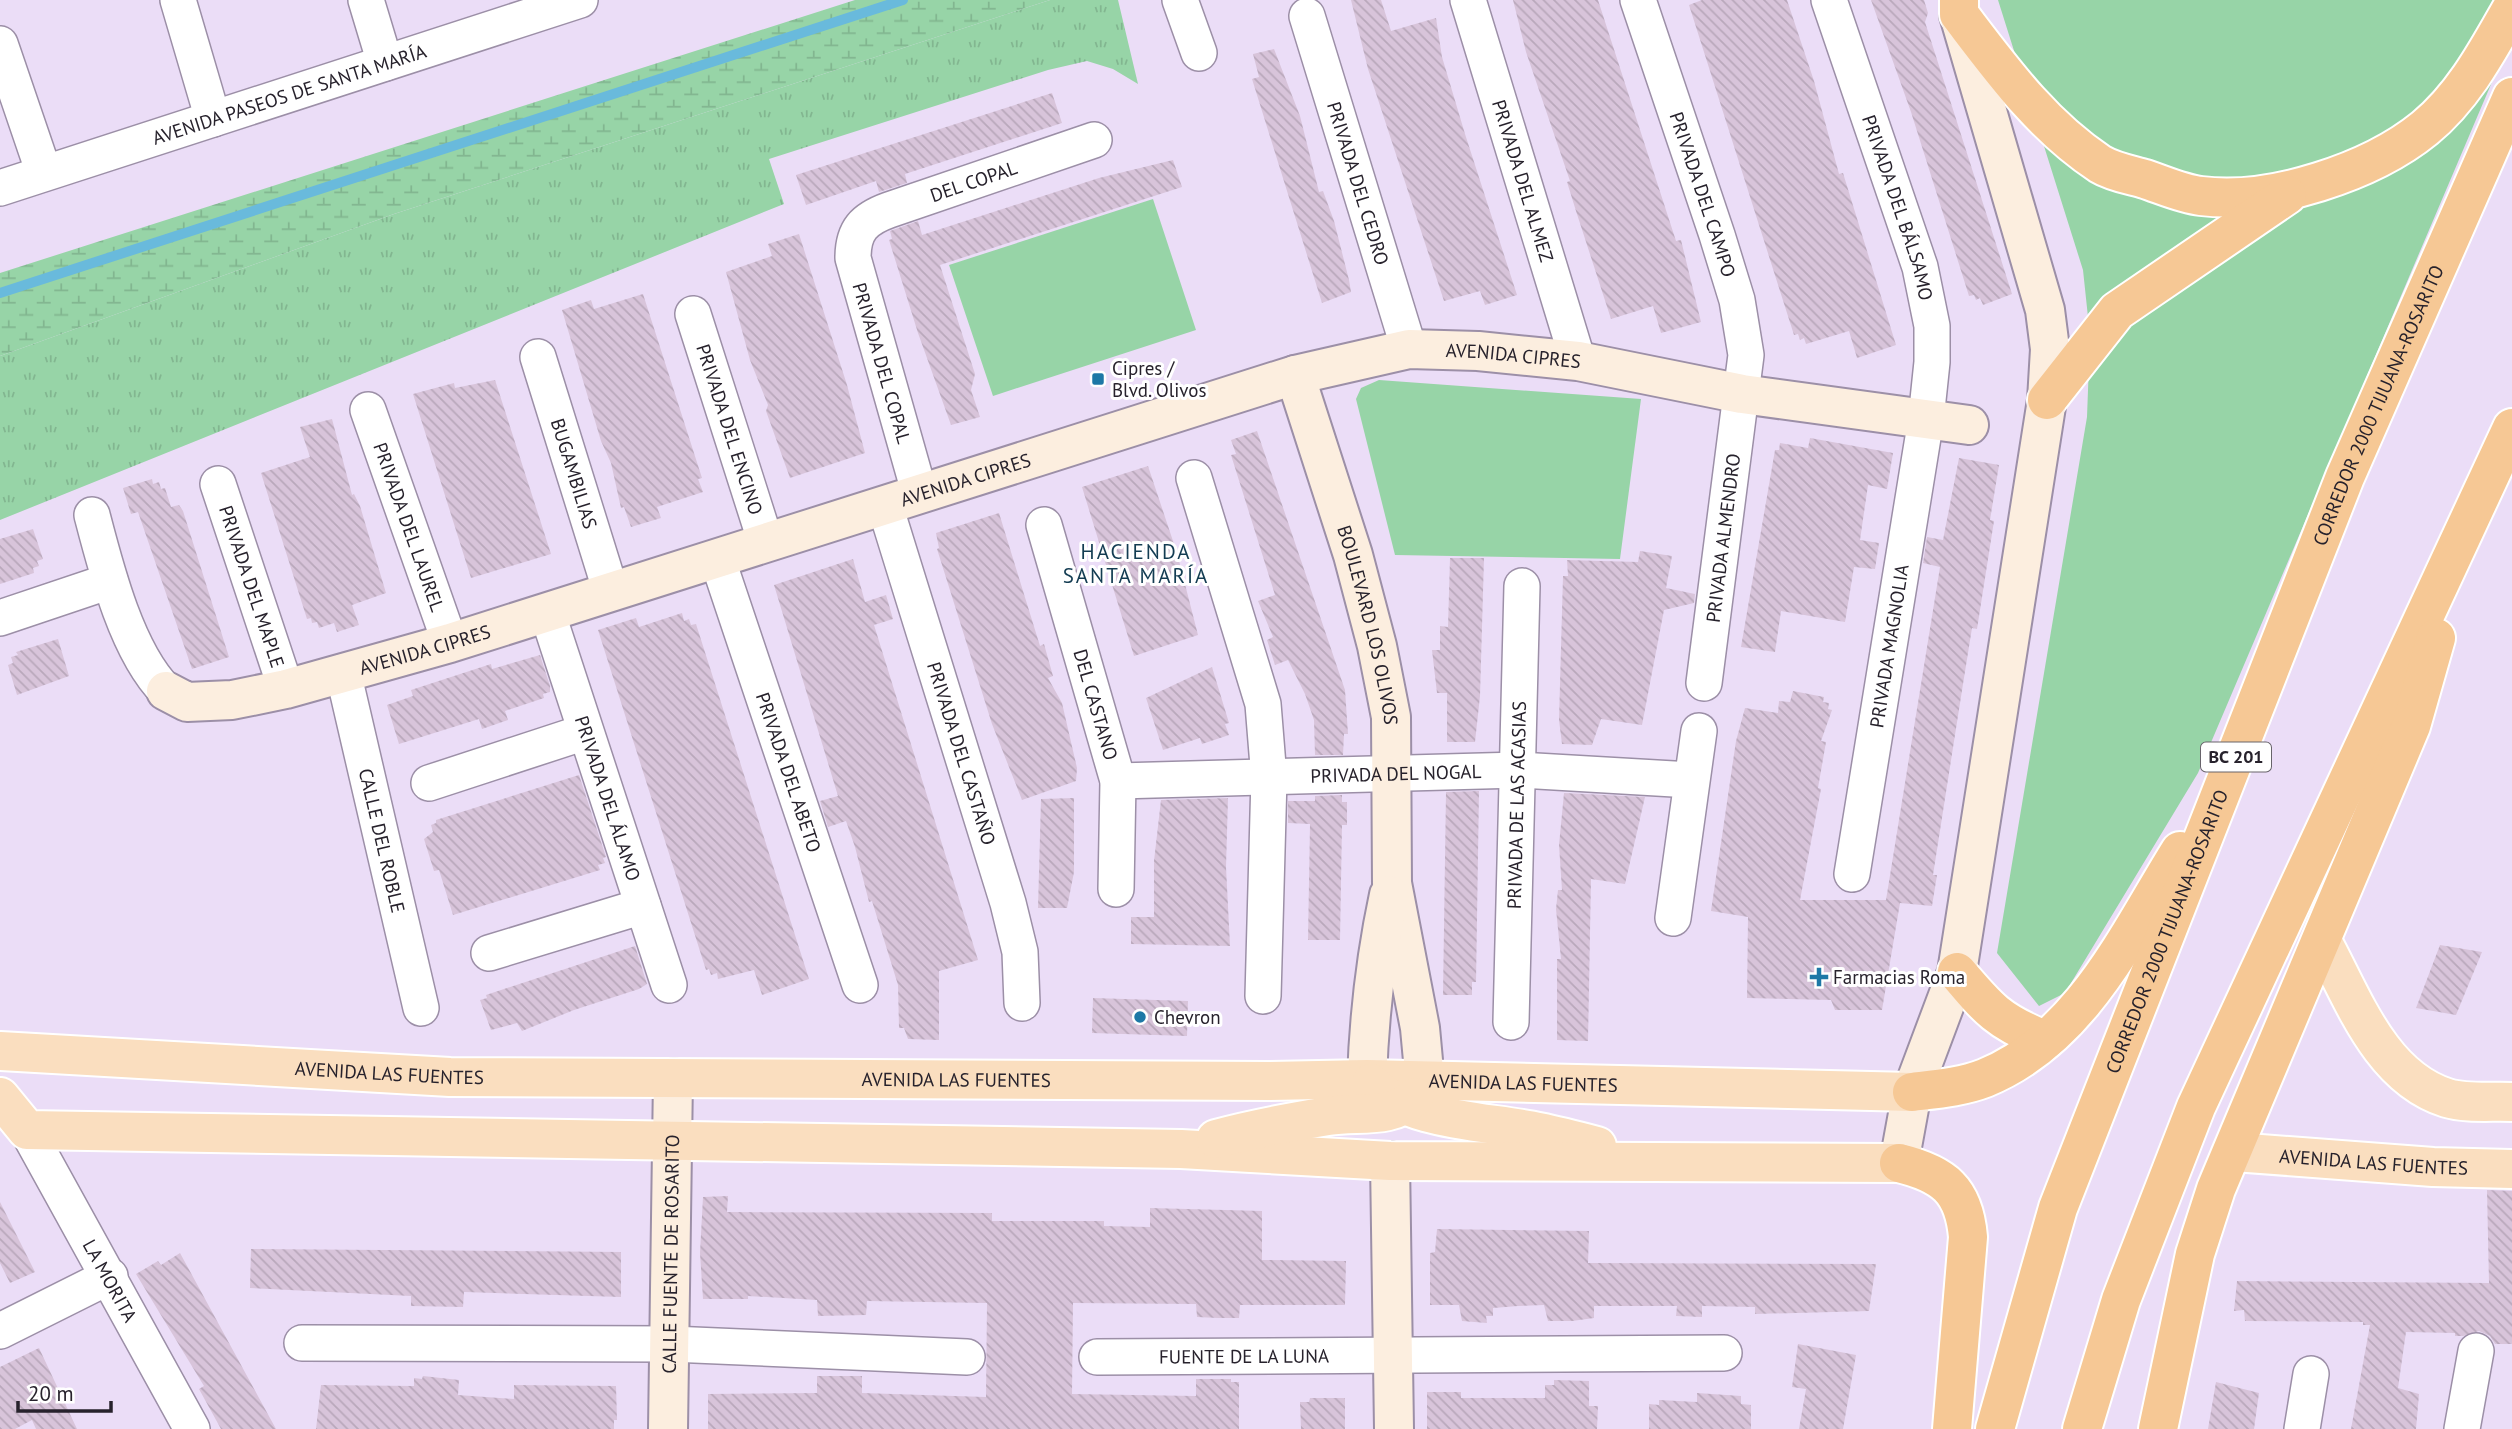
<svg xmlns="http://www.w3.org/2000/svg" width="2512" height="1429" viewBox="0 0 2512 1429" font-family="'PT Sans',sans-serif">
	<defs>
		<pattern id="grass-tufts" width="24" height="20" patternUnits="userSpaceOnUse" patternTransform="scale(1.75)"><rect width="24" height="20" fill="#97d4a7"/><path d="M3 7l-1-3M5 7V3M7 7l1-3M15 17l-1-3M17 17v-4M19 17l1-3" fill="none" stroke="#82b690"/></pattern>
		<pattern id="wetland-marsh" width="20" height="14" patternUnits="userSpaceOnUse" patternTransform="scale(1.75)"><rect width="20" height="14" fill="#97d4a7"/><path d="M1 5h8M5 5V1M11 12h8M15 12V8" fill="none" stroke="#82b690"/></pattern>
		<pattern id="building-back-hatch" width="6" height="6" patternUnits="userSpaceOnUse" patternTransform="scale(1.75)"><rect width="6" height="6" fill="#d8c4da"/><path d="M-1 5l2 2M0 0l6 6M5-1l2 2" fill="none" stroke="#b9a8bb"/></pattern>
	</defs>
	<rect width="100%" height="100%" fill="#ebddf7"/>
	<path fill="url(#grass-tufts)" d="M1050,0H1118L1138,84L1113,69L1087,61L1048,70L769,159L784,204L0,520V356L394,214Z"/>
	<path fill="url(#wetland-marsh)" d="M855,0H1050L394,214L0,356V273Z"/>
	<path fill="#97d4a7" d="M1998,0H2512V35L2198,773L2065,993L2039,1006L1997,953L2087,417L2090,336L2083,270Z
		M1153,199L1196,330L993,396L949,265Z
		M1379,380L1641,399L1620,559L1395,555L1356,399L1361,388Z"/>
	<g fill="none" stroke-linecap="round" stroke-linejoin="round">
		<path stroke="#69badc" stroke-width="10" d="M0,293L903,0"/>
	</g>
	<path fill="url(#building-back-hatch)" d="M1351,0H1381L1391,31L1436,18L1442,57L1465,134L1517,295L1485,305L1480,291L1444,301L1368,69Z
		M1513,0H1598L1676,241L1681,240L1701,322L1661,333L1653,306L1611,319L1576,211L1567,182L1570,181L1526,52Z
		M1702,0H1787L1814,81L1839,174L1843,173L1896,345L1857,358L1849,331L1806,344L1804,338L1800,340L1798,334L1794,335L1689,5Z
		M1871,0H1924L1928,13L1925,22L2012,294L1983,305L1980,298L1976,300L1974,295L1969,296L1911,112Z
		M1274,49L1300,116L1319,192L1323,191L1334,221L1349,280L1351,292L1322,303L1252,79L1259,77L1253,54Z
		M1052,93L1062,123L905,174L907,183L879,192L876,181L806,205L796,175Z
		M1173,160L1182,187L940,265L975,374L971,390L980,417L951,425L918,333L889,240L892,239L890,231L918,221L922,235L1099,178Z
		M799,234L847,385L865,453L790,478L766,411L768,405L750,360L726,272L772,256L768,244Z
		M643,294L702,478L698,479L703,492L657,507L661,518L631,527L624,507L621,508L611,463L601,441L562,310L591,300L594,309Z
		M495,380L551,554L471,578L413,394L454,383L455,388Z
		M332,419L352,495L354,494L360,506L386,593L352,605L359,625L337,632L334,623L319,628L317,622L312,623L311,618L307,619L261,473L310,457L300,427Z
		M1257,431L1345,690L1348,734H1344L1343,755H1315L1314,720L1305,694L1288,660L1275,665L1267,640L1273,637L1258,601L1275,595L1231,455L1236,454L1231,440Z
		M1810,438L1893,453L1887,489L1868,485L1860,540L1879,543L1875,569L1854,567L1845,622L1781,611L1775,652L1741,647L1775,450H1779L1780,443L1808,448Z
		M1959,458L1999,465L1990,520L1994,521L1977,629L1972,628L1963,684L1933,875H1937L1932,906L1900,903L1882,1010H1835L1831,1000L1747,998L1748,917L1711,911L1736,741L1745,708L1778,713L1779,701L1790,702L1793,691L1824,697L1823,702L1829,703L1828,709L1832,710L1821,741L1826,742L1818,788L1821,789L1800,900H1886L1940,567L1923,563L1927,537L1943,540Z
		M1148,466L1177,553L1198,635L1134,656L1082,487Z
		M152,479L153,484L159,482L161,489L165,488L171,507L179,505L183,511L229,657L192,669L138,512L131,514L123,488Z
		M999,513L1040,646L1044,644L1053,676L1048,678L1062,703L1077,768L1076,781L1022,800L992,724L937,549L939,548L936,533Z
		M33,529L43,559L37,561L39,566L33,568L34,573L0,584V539Z
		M1640,551L1672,556L1666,588L1695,594L1694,603L1664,610L1642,725L1601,719L1592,745L1562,744L1559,720L1563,576H1568L1567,560L1638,562Z
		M1450,558H1484L1480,696L1475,742H1447V693H1437L1432,650H1440V626L1448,627Z
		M853,559L865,602L886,595L893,619L874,625L978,960L939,971V1040L908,1039L904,1028H899L898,985L872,901L869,902L855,847L846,821L828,827L820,801L838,796L774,585Z
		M682,613L684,621L689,619L691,625L696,624L809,979L762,995L754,970L718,979L717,973L711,975L709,969L706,970L598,630L636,618L639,627Z
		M58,639L69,676L17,695L8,665L13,663L11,657L18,655L16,652Z
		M540,655L550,686V692L543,694L544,698L505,711L508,720L482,729L479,719L399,744L387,705L413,696L411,690L491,664L492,669Z
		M1212,667L1229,723L1225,724L1229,735L1202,744L1200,738L1163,750L1146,698Z
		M579,775L606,857L603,858L605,863L598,865L600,870L453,915L439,870L434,871L424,839L433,832L431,825L436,823V820Z
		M1479,791L1476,982H1472V995H1443L1446,792Z
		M1564,793L1645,797L1625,884L1591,879L1588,1041L1557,1040V959H1561L1556,909L1558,890H1562L1559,845Z
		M1342,795V802H1347V825H1342L1340,940H1308L1310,824L1288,823V801H1315V796Z
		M1074,798V872L1067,908H1038L1041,799Z
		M1228,798L1226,867L1230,946L1131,944V917H1154V861L1161,800Z
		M2440,945L2482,952L2456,1015L2416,1008Z
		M635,946L647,984L639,989L574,1010L522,1031L517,1023L491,1030L480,1000L487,998L486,995Z
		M1093,998L1188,1001L1187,1036L1092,1033Z
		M2487,1190L2512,1191V1344H2495L2490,1336L2479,1331L2463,1336H2455V1333L2406,1332L2398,1388L2419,1394L2416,1429H2351L2370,1325H2363V1322L2245,1321L2244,1310L2234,1311L2237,1281L2489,1283Z
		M728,1196L727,1212L992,1213V1221H1104V1226L1150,1227V1208L1262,1211V1260L1346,1261L1345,1305H1240L1239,1318H1218L1197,1317L1196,1304L1073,1303L1072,1394L1196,1396V1379H1231V1382H1239V1429H708V1394L817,1393V1376H862V1393L986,1397L987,1303L867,1301L866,1315L818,1316L817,1300L748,1296V1299H703L700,1253L703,1197Z
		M0,1202L35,1272L10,1283L0,1263Z
		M1437,1229L1589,1231L1588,1263L1876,1264L1869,1311L1755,1314V1307L1702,1306V1317L1676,1316L1677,1306H1594V1318L1572,1321H1548L1544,1305L1518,1306L1493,1308V1316H1486L1487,1323L1462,1321L1459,1305H1430V1253L1435,1252Z
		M251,1249L621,1252V1297L464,1292L463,1307L411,1306V1296L250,1288Z
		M180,1253L259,1398L276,1429H221L199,1389L204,1386L136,1274L158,1261L161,1265Z
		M1798,1344L1856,1355L1843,1429H1799L1806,1389L1792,1387Z
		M39,1348L77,1429H36L32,1420L15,1429H0V1367Z
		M423,1376L459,1380L458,1395L514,1399V1385L616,1386L617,1420H614V1429H316L321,1385L414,1386V1378L422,1379Z
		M1554,1380L1589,1381V1406H1598L1597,1429H1427V1392H1461V1398H1545V1385H1554Z
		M2216,1382L2259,1393L2254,1429H2208Z
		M1697,1393L1741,1396V1404L1751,1405V1429H1649V1404L1659,1405V1400L1697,1402Z
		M1310,1398H1345V1429H1301L1300,1402H1309Z"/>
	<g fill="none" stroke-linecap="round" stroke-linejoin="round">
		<g stroke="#9c8fa7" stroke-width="38">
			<g id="street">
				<path d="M178,0L213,119"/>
				<path d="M366,0L385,63"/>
				<path d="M1180,0L1199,53"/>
				<path id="s1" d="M1468,0L1578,361"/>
				<path id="s2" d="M1638,0L1717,235L1737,300L1746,355L1704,683"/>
				<path id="s3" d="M1829,0L1920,267L1932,326V362L1926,419L1852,874"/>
				<path id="s4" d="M1307,16L1409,349"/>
				<path d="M0,44L44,173"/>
				<path id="s5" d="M0,188L580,0"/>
				<path id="s6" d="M693,314L766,543"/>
				<path id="s7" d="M538,357L611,592"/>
				<path id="s8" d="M368,410L450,643"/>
				<path d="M1194,478L1263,704L1269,778L1263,996"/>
				<path id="s9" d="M218,484L286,689"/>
				<path id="s10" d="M920,495L853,258C853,230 864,219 889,210L1094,140"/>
				<path id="s11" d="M885,506L1008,903L1020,952L1022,1003"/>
				<path d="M92,515C106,569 127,652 166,691"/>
				<path id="s12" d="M1044,525L1118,781L1116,889"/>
				<path id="s13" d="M717,558L860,985"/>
				<path id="s14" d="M547,612L669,985"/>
				<path d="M0,618L110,581"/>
				<path id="s15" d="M343,672L421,1008"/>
				<path id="s16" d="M1118,781L1519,770L1691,780"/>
				<path d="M429,783L585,732"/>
				<path d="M1673,918L1699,731"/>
				<path d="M489,953L643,906"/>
				<path id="s17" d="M1511,1022L1522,586"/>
				<path id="s18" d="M27,1130L192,1429"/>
				<path d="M0,1331L110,1276"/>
				<path d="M302,1343L671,1344L967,1357"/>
				<path id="s19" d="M1097,1357L1724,1353"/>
				<path d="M2302,1429L2311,1374"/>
				<path d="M2462,1429L2476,1351"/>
			</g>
		</g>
		<g stroke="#9c8fa7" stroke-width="42">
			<g id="secondary">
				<path id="s20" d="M1295,375L1353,555L1377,646L1391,717L1392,883L1420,1028L1425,1082"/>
				<path id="s21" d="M166,691L187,702L232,700L286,689L450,643L1295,375L1409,349L1478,351L1578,361L1742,394L1969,425"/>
				<path d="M1367,1079C1369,1016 1376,956 1389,895"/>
				<path d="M1390,1161L1394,1429"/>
				<path d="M1899,1163L1912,1092L1957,972L2047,400L2050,349L2045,310L1959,15"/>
				<path id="s22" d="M668,1429L673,1078"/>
			</g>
		</g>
		<g stroke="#fff" stroke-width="42">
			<g id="primary">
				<path d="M2322,941C2353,998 2380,1077 2447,1098C2467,1104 2492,1101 2512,1102"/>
				<path id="s23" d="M0,1051L450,1077L1269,1081L1367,1079L1912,1092"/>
				<path d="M1371,1083C1409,1122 1489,1121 1539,1132C1559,1136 1578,1141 1597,1146"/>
				<path d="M0,1097L27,1130L1181,1149L1390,1161L1899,1163"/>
				<path d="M1216,1139C1253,1129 1291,1122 1328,1116C1359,1111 1390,1120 1415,1097"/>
				<path id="s24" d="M2234,1152L2433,1167L2512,1169"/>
			</g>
		</g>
		<g stroke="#fff" stroke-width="42">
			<g id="highway">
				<path d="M1959,0V14C2001,69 2041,125 2100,164C2113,172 2131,175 2145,179C2163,185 2183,194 2201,196C2271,205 2371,172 2425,128C2464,96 2488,50 2512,8"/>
				<path d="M2047,400L2117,311L2287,195"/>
				<path d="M1957,972C1988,1009 1999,1022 2045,1040"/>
				<path d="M1912,1092C1937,1089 1962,1087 1985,1078C2082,1038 2128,934 2180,851"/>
				<path d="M1899,1163C1944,1174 1964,1190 1968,1237L1952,1429"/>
				<path id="s25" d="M1995,1429L2058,1208L2345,477L2512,97"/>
				<path d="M2082,1429L2121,1300L2196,1107L2512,428"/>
				<path d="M2158,1429L2195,1254L2216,1189L2411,726L2436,638"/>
			</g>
		</g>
		<use href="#street" stroke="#fff" stroke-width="35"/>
		<use href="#secondary" stroke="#fceedf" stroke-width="38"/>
		<use href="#primary" stroke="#fadebf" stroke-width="38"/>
		<use href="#highway" stroke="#f6c895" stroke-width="38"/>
	</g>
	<g fill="#1d78a6" stroke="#fff" stroke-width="2.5">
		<rect x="1091" y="372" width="14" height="14" rx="3.5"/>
		<path d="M1815.5 966.5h7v7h7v7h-7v7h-7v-7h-7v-7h7z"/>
		<circle cx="1140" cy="1017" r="7"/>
	</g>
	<g text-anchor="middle" stroke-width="6" stroke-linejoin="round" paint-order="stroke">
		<rect fill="#fff" stroke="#68646b" stroke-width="2" x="2201" y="742.5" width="70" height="29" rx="5"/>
		<g font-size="18" font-weight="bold" fill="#27222c">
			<text x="2236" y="763">BC 201</text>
		</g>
		<g font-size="19" fill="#27222c" stroke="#fff">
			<text dy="7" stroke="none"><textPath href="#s5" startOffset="304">AVENIDA PASEOS DE SANTA MARÍA</textPath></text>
			<text dy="7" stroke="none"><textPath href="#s10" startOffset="401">DEL COPAL</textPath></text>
			<text dy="7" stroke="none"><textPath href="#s1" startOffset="189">PRIVADA DEL ALMEZ</textPath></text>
			<text dy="7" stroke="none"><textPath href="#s4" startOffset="175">PRIVADA DEL CEDRO</textPath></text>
			<text dy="7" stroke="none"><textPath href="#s2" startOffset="205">PRIVADA DEL CAMPO</textPath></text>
			<text dy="7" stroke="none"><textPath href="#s3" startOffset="219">PRIVADA DEL BÁLSAMO</textPath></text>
			<text dy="7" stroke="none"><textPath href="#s21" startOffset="1402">AVENIDA CIPRES</textPath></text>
			<text transform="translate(882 363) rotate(74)" y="7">PRIVADA DEL COPAL</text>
			<text dy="7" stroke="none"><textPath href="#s25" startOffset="1094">CORREDOR 2000 TIJUANA-ROSARITO</textPath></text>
			<text dy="7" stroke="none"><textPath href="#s6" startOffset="121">PRIVADA DEL ENCINO</textPath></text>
			<text dy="7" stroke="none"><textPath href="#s7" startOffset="122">BUGAMBILIAS</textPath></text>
			<text dy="7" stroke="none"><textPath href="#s21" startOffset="835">AVENIDA CIPRES</textPath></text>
			<text dy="7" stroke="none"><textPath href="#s8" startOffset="124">PRIVADA DEL LAUREL</textPath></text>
			<text transform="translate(1723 538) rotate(-83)" y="7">PRIVADA ALMENDRO</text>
			<text dy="7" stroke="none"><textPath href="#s9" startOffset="108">PRIVADA DEL MAPLE</textPath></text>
			<text dy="7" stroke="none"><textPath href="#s20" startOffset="261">BOULEVARD LOS OLIVOS</textPath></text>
			<text transform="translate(1889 646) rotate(-81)" y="7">PRIVADA MAGNOLIA</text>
			<text dy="7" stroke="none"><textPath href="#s21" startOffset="268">AVENIDA CIPRES</textPath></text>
			<text dy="7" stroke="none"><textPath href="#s12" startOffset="187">DEL CASTANO</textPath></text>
			<text dy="7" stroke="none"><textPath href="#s11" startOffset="259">PRIVADA DEL CASTAÑO</textPath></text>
			<text dy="7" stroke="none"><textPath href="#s13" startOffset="226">PRIVADA DEL ABETO</textPath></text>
			<text dy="7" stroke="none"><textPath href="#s16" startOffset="278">PRIVADA DEL NOGAL</textPath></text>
			<text dy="7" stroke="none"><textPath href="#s14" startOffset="196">PRIVADA DEL ÁLAMO</textPath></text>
			<text dy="7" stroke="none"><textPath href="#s17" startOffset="217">PRIVADA DE LAS ACASIAS</textPath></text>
			<text dy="7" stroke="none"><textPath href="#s15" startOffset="173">CALLE DEL ROBLE</textPath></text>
			<text dy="7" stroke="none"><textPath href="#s25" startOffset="527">CORREDOR 2000 TIJUANA-ROSARITO</textPath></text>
			<text dy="7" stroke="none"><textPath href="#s23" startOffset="390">AVENIDA LAS FUENTES</textPath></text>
			<text dy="7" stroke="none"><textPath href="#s23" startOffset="957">AVENIDA LAS FUENTES</textPath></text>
			<text dy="7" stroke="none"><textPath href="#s23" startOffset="1524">AVENIDA LAS FUENTES</textPath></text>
			<text dy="7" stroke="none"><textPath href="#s24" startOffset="140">AVENIDA LAS FUENTES</textPath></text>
			<text dy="7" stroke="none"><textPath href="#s22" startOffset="175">CALLE FUENTE DE ROSARITO</textPath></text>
			<text dy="7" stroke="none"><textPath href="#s18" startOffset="172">LA MORITA</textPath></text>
			<text dy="7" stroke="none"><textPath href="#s19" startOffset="147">FUENTE DE LA LUNA</textPath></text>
		</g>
		<g font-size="19" fill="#27222c" stroke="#fff" text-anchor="start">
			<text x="1112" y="375">Cipres /<tspan x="1112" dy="22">Blvd. Olivos</tspan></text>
			<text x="1833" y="984">Farmacias Roma</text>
			<text x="1154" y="1024">Chevron</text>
		</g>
		<g font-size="21" letter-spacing="2" fill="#133c52" stroke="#fff">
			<text x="1136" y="559">HACIENDA<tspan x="1136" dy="24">SANTA MARÍA</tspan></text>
		</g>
	</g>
	<path d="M18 1401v10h93v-10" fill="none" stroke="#27222c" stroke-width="3.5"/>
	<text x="28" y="1401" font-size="21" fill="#27222c" stroke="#ffffff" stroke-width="5" paint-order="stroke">20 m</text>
</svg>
